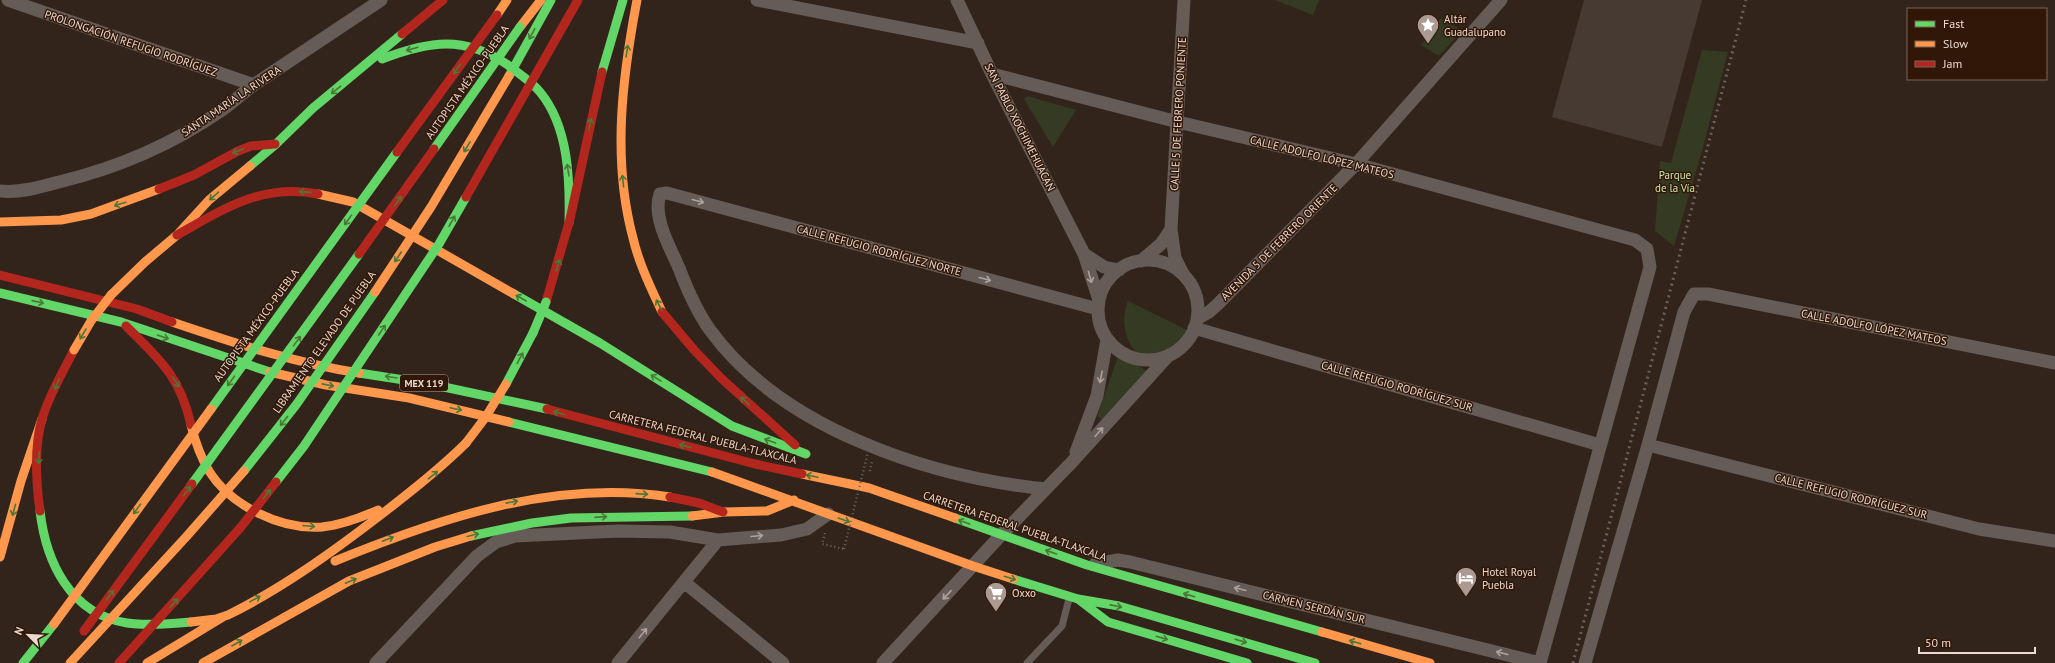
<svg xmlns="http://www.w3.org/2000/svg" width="2055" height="663" viewBox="0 0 2055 663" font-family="'PT Sans',sans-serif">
	<rect width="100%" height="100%" fill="#32241b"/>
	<path fill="#343b22" d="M1275,0H1319L1313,15Z
		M1441,18L1462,31L1439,56L1421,45Z
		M1702,50L1728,52L1702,151L1674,246L1655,231L1660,161L1671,163Z
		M1028,96L1076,110L1053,147L1024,99Z
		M1128,301L1189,331C1182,343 1163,362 1146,357C1124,350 1120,319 1128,301Z
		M1119,354L1150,373L1105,422L1097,416Z"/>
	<path fill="#463a33" d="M1584,0H1702L1662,147L1552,117Z"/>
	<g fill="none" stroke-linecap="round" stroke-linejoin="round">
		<path stroke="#6c645f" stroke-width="2.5" stroke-dasharray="1 3" stroke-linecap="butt" d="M870,471L872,461
			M825,533L822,544L844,549"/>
		<path stroke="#655c57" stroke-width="7" d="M1027,663L1062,626L1069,599"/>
		<path stroke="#655c57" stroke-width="13" d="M8,0L254,85
			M757,0L978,43
			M957,0L992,74L1084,254L1099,300
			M992,74L1178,122L1356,164L1635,240L1647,249L1650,267L1540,663
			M0,191C20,193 41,187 59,182C117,168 173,144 222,110C233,102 244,92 255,84C297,56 339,28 381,0
			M1084,254L1104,267L1119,270
			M1098 310a50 50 0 1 1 100 0a50 50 0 1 1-100 0Z
			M1141,261L1161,244L1171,229
			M1183,274L1175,258L1171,229L1184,0
			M1197,319L1209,312L1218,304L1356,164L1501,0
			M1194,328L1600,445
			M1648,445L1979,529L2055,541
			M1076,452L1097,396L1107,339
			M1046,489C929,477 782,429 710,330C697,312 687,289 679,268C670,247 652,217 660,194L667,193L1098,309
			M1095,564L1118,560L1130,562L1540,663
			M684,582L783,663
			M376,663L477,556L496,542L515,536L618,531L670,532L718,540L781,535L807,529L828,514
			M618,663L718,540
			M883,663L1001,535L1073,461L1169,355
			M1585,663L1648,445L1684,312L1694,294H1708L2055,363"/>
		<path stroke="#63d668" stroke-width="9" d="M382,59C429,41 464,35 508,65C519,74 531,81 540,92C569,127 570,181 569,223
			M602,72L623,0
			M250,166L276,144L313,108L402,34
			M0,293L121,322L270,372
			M514,294L600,343L732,426L806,454
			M359,373L430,384L547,409
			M506,384L533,333
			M509,422L712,472
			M40,511C46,562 70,614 127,623C147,626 170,624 191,622
			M955,518L1087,565L1322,632
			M471,536L532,523L571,518L692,516
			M1013,579L1078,599L1119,606L1315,663
			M1078,599L1108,622L1247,663
			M23,663L54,624"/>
		<path stroke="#ff974d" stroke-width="9" d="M637,0C622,79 612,160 633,238C639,264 651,288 662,312
			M497,15L507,0
			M520,27L541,0
			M318,194L353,202L514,294
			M0,222L61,220L91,214L159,189
			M111,295L145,262L177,235L209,200L250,166
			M172,322C234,343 295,363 359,373
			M270,372L326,385L409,398L509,422
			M191,425C195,441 200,456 209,471C231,506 281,530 322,527C342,525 360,518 378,510
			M712,472L973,566L1013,579
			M802,474L869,488L955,518
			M692,516L724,512L767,511L794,500
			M0,557L21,481L42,419
			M335,561C440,518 555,479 670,497
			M191,622L216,619L228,615C281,589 331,553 378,517C408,494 439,470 466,443
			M1322,632L1430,663
			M147,663L223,617
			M203,663L349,581L435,547L471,536"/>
		<path stroke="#b3261e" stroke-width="9" d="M402,34L443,0
			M159,189L194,175L238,151L251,146L275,144
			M177,235C224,209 262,183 318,194
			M0,275L137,309L172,322
			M546,302L570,219L602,72
			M662,312L695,351L722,379L795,445
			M126,326C160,360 180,376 191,425
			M547,409L755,464L802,474
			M670,497L699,503L723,512
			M40,511C36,482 34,447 42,419C49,395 63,372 74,350"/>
		<path stroke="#69605b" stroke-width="3" stroke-dasharray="2 4" stroke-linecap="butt" d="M1573,663L1746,0"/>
		<path stroke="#6c645f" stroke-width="2.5" stroke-dasharray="1 3" stroke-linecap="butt" d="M844,549L868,452"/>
		<path stroke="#63d668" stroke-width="9" d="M509,76L551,0
			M434,149L520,27
			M533,333L546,302
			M211,409L397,152
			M244,471L296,405L375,292
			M276,482L304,446L439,244L466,197
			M192,484L359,254"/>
		<path stroke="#ff974d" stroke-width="9" d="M375,292L431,207L509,76
			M74,350L91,321L111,295
			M466,443L485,418L506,384
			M54,624L211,409
			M70,663L186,537L244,471"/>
		<path stroke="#b3261e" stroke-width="9" d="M397,152L497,15
			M466,197L578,0
			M359,254L434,149
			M84,631L192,484
			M119,663L241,527L276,482"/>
	</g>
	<defs><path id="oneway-shaft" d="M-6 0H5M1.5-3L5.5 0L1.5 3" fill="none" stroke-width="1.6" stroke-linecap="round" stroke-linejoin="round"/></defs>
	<g stroke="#4a7638">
		<use href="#oneway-shaft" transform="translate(532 34) rotate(118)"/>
		<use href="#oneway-shaft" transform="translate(412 49) rotate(164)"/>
		<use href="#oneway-shaft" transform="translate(627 51) rotate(-81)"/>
		<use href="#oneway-shaft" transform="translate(457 69) rotate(126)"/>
		<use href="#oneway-shaft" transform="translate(336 90) rotate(141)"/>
		<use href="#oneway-shaft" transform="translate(590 124) rotate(-80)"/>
		<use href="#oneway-shaft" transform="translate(467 147) rotate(121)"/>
		<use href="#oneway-shaft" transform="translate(238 151) rotate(157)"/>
		<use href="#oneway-shaft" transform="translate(568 170) rotate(-99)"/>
		<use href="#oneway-shaft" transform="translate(623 181) rotate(-96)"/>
		<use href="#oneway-shaft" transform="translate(305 192) rotate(-176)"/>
		<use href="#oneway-shaft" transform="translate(214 196) rotate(139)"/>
		<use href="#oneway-shaft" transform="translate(398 201) rotate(-54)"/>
		<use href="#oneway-shaft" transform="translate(120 204) rotate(162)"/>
		<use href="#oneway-shaft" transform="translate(348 220) rotate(126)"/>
		<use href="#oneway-shaft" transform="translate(452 221) rotate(-61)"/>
		<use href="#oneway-shaft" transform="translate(398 257) rotate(123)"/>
		<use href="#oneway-shaft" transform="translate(558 265) rotate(-72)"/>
		<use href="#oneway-shaft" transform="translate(521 298) rotate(-150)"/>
		<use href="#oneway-shaft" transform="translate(38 302) rotate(13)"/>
		<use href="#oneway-shaft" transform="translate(659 305) rotate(-117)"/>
		<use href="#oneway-shaft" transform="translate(382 330) rotate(-56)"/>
		<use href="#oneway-shaft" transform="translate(83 334) rotate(121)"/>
		<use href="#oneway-shaft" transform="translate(163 337) rotate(19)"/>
		<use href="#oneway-shaft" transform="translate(297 341) rotate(-54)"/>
		<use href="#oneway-shaft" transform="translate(520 358) rotate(-62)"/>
		<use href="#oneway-shaft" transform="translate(391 377) rotate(-171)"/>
		<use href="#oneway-shaft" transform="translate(656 378) rotate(-148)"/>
		<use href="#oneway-shaft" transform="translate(231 381) rotate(126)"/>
		<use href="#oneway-shaft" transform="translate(176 382) rotate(56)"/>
		<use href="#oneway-shaft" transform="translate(57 384) rotate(115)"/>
		<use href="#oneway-shaft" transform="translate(328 385) rotate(11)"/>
		<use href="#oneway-shaft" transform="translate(745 401) rotate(-138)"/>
		<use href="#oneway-shaft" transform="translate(456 409) rotate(12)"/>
		<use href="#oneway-shaft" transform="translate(559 413) rotate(-165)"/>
		<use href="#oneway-shaft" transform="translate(284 421) rotate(128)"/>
		<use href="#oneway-shaft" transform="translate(770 441) rotate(-160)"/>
		<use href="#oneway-shaft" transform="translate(685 446) rotate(-166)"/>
		<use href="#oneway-shaft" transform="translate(39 458) rotate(93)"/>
		<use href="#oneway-shaft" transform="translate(433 475) rotate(-40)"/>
		<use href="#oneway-shaft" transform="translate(812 476) rotate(-168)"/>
		<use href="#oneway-shaft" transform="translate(187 491) rotate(-54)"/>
		<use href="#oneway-shaft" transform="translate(267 494) rotate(-52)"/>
		<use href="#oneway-shaft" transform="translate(642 494) rotate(4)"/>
		<use href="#oneway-shaft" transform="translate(512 502) rotate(-11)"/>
		<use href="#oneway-shaft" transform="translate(137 509) rotate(126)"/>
		<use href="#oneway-shaft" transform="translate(14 510) rotate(105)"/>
		<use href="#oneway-shaft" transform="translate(601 517) rotate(-4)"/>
		<use href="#oneway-shaft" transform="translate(844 520) rotate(20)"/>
		<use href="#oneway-shaft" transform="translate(964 522) rotate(-160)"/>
		<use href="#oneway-shaft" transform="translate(309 526) rotate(5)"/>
		<use href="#oneway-shaft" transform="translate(473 535) rotate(-14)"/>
		<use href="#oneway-shaft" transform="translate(388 539) rotate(-21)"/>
		<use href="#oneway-shaft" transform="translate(1051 552) rotate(-161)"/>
		<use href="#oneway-shaft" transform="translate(1010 578) rotate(17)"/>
		<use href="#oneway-shaft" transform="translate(351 581) rotate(-23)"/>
		<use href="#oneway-shaft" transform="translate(110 595) rotate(-54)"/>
		<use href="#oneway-shaft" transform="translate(1189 595) rotate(-164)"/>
		<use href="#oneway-shaft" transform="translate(255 599) rotate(-29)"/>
		<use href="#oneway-shaft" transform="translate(174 603) rotate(-47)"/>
		<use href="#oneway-shaft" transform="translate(1116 606) rotate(11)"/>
		<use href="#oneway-shaft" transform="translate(1162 638) rotate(16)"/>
		<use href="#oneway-shaft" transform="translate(1241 641) rotate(16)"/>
		<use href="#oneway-shaft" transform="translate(1355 642) rotate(-164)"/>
		<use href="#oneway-shaft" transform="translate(237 643) rotate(-30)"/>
	</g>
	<g stroke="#afa19a">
		<use href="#oneway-shaft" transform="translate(698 201) rotate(15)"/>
		<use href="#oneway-shaft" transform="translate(1090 277) rotate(74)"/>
		<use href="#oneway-shaft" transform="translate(985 279) rotate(15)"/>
		<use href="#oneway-shaft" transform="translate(1101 377) rotate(101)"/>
		<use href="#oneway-shaft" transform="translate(1099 432) rotate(-48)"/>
		<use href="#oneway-shaft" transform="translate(757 536) rotate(-5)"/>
		<use href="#oneway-shaft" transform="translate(1240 589) rotate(-166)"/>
		<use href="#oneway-shaft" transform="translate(947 595) rotate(133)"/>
		<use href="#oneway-shaft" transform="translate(643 633) rotate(-51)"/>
		<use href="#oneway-shaft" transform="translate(1502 653) rotate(-166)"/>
	</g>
	<defs>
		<g id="sight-pin" transform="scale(1.15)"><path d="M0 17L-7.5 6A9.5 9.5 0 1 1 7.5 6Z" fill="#ab9a91" stroke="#311707"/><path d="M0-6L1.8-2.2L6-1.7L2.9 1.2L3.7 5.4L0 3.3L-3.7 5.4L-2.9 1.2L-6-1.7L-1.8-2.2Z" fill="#fff"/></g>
		<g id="hotel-pin" transform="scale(1.15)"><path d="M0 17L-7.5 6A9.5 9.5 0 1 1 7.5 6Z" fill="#ab9a91" stroke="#311707"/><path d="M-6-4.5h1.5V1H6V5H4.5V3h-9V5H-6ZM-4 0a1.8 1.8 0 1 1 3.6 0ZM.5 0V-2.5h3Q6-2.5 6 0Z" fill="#fff"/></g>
		<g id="supermarket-pin" transform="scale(1.15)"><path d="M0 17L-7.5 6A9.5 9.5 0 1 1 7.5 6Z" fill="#ab9a91" stroke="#311707"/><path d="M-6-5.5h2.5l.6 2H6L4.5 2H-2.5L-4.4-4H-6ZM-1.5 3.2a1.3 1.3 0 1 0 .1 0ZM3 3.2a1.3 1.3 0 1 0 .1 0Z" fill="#fff"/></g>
	</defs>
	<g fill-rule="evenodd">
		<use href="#sight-pin" x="1428" y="25"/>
		<use href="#hotel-pin" x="1466" y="578"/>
		<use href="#supermarket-pin" x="996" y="593"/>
	</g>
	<g text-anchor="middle" stroke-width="3" stroke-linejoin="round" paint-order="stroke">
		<rect fill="#311707" stroke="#b4a094" stroke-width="1" x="400" y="375" width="48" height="16" rx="3"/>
		<g font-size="10" font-weight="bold" fill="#ecdad0">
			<text x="424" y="387">MEX 119</text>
		</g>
		<g font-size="11" fill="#ecdad0" stroke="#311707" text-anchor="start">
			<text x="1444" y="23">Altár<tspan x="1444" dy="13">Guadalupano</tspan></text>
			<text x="1482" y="576">Hotel Royal<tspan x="1482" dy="13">Puebla</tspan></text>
			<text x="1012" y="597">Oxxo</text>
		</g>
		<g font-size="11" fill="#ecdad0" stroke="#311707">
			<text transform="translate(131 43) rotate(19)" y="4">PROLONGACIÓN REFUGIO RODRÍGUEZ</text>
			<text transform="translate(467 82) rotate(-55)" y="4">AUTOPISTA MÉXICO-PUEBLA</text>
			<text transform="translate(231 101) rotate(-34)" y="4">SANTA MARÍA LA RIVERA</text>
			<text transform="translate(1178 114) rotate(-87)" y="4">CALLE 5 DE FEBRERO PONIENTE</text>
			<text transform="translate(1020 127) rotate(63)" y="4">SAN PABLO XOCHIMEHUACAN</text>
			<text transform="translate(1322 157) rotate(14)" y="4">CALLE ADOLFO LÓPEZ MATEOS</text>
			<text transform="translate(1279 242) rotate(-45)" y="4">AVENIDA 5 DE FEBRERO ORIENTE</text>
			<text transform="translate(879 250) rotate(15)" y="4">CALLE REFUGIO RODRÍGUEZ NORTE</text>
			<text transform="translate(256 325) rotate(-54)" y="4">AUTOPISTA MÉXICO-PUEBLA</text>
			<text transform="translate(1874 327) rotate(11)" y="4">CALLE ADOLFO LÓPEZ MATEOS</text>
			<text transform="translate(324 342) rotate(-55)" y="4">LIBRAMIENTO ELEVADO DE PUEBLA</text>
			<text transform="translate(1397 386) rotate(16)" y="4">CALLE REFUGIO RODRÍGUEZ SUR</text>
			<text transform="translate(703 437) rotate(14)" y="4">CARRETERA FEDERAL PUEBLA-TLAXCALA</text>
			<text transform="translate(1851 496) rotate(14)" y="4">CALLE REFUGIO RODRÍGUEZ SUR</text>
			<text transform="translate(1015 526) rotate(19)" y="4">CARRETERA FEDERAL PUEBLA-TLAXCALA</text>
			<text transform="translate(1314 607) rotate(14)" y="4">CARMEN SERDÁN SUR</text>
		</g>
		<g font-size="11" fill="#d0e7ad" stroke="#311707">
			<text x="1675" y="179">Parque<tspan x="1675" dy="13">de la Vía</tspan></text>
		</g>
	</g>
	<rect x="1907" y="8" width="140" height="72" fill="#311707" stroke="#7c6557"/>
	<rect x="1915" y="21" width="20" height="6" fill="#63d668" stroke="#7c6557"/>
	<text x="1943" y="28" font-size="12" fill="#ecdad0">Fast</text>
	<rect x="1915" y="41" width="20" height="6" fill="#ff974d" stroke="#7c6557"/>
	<text x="1943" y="48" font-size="12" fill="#ecdad0">Slow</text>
	<rect x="1915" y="61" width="20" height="6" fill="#b3261e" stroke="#7c6557"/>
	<text x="1943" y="68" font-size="12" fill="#ecdad0">Jam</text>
	<g transform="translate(28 635) rotate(294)" stroke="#311707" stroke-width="3" paint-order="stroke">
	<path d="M0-3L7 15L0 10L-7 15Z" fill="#ecdad0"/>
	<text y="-6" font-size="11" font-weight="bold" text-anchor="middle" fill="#ecdad0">N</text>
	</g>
	<path d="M1919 647v6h116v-6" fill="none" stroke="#ecdad0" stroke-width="2"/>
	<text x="1925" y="647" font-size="12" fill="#ecdad0" stroke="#311707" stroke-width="3" paint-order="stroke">50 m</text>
</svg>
